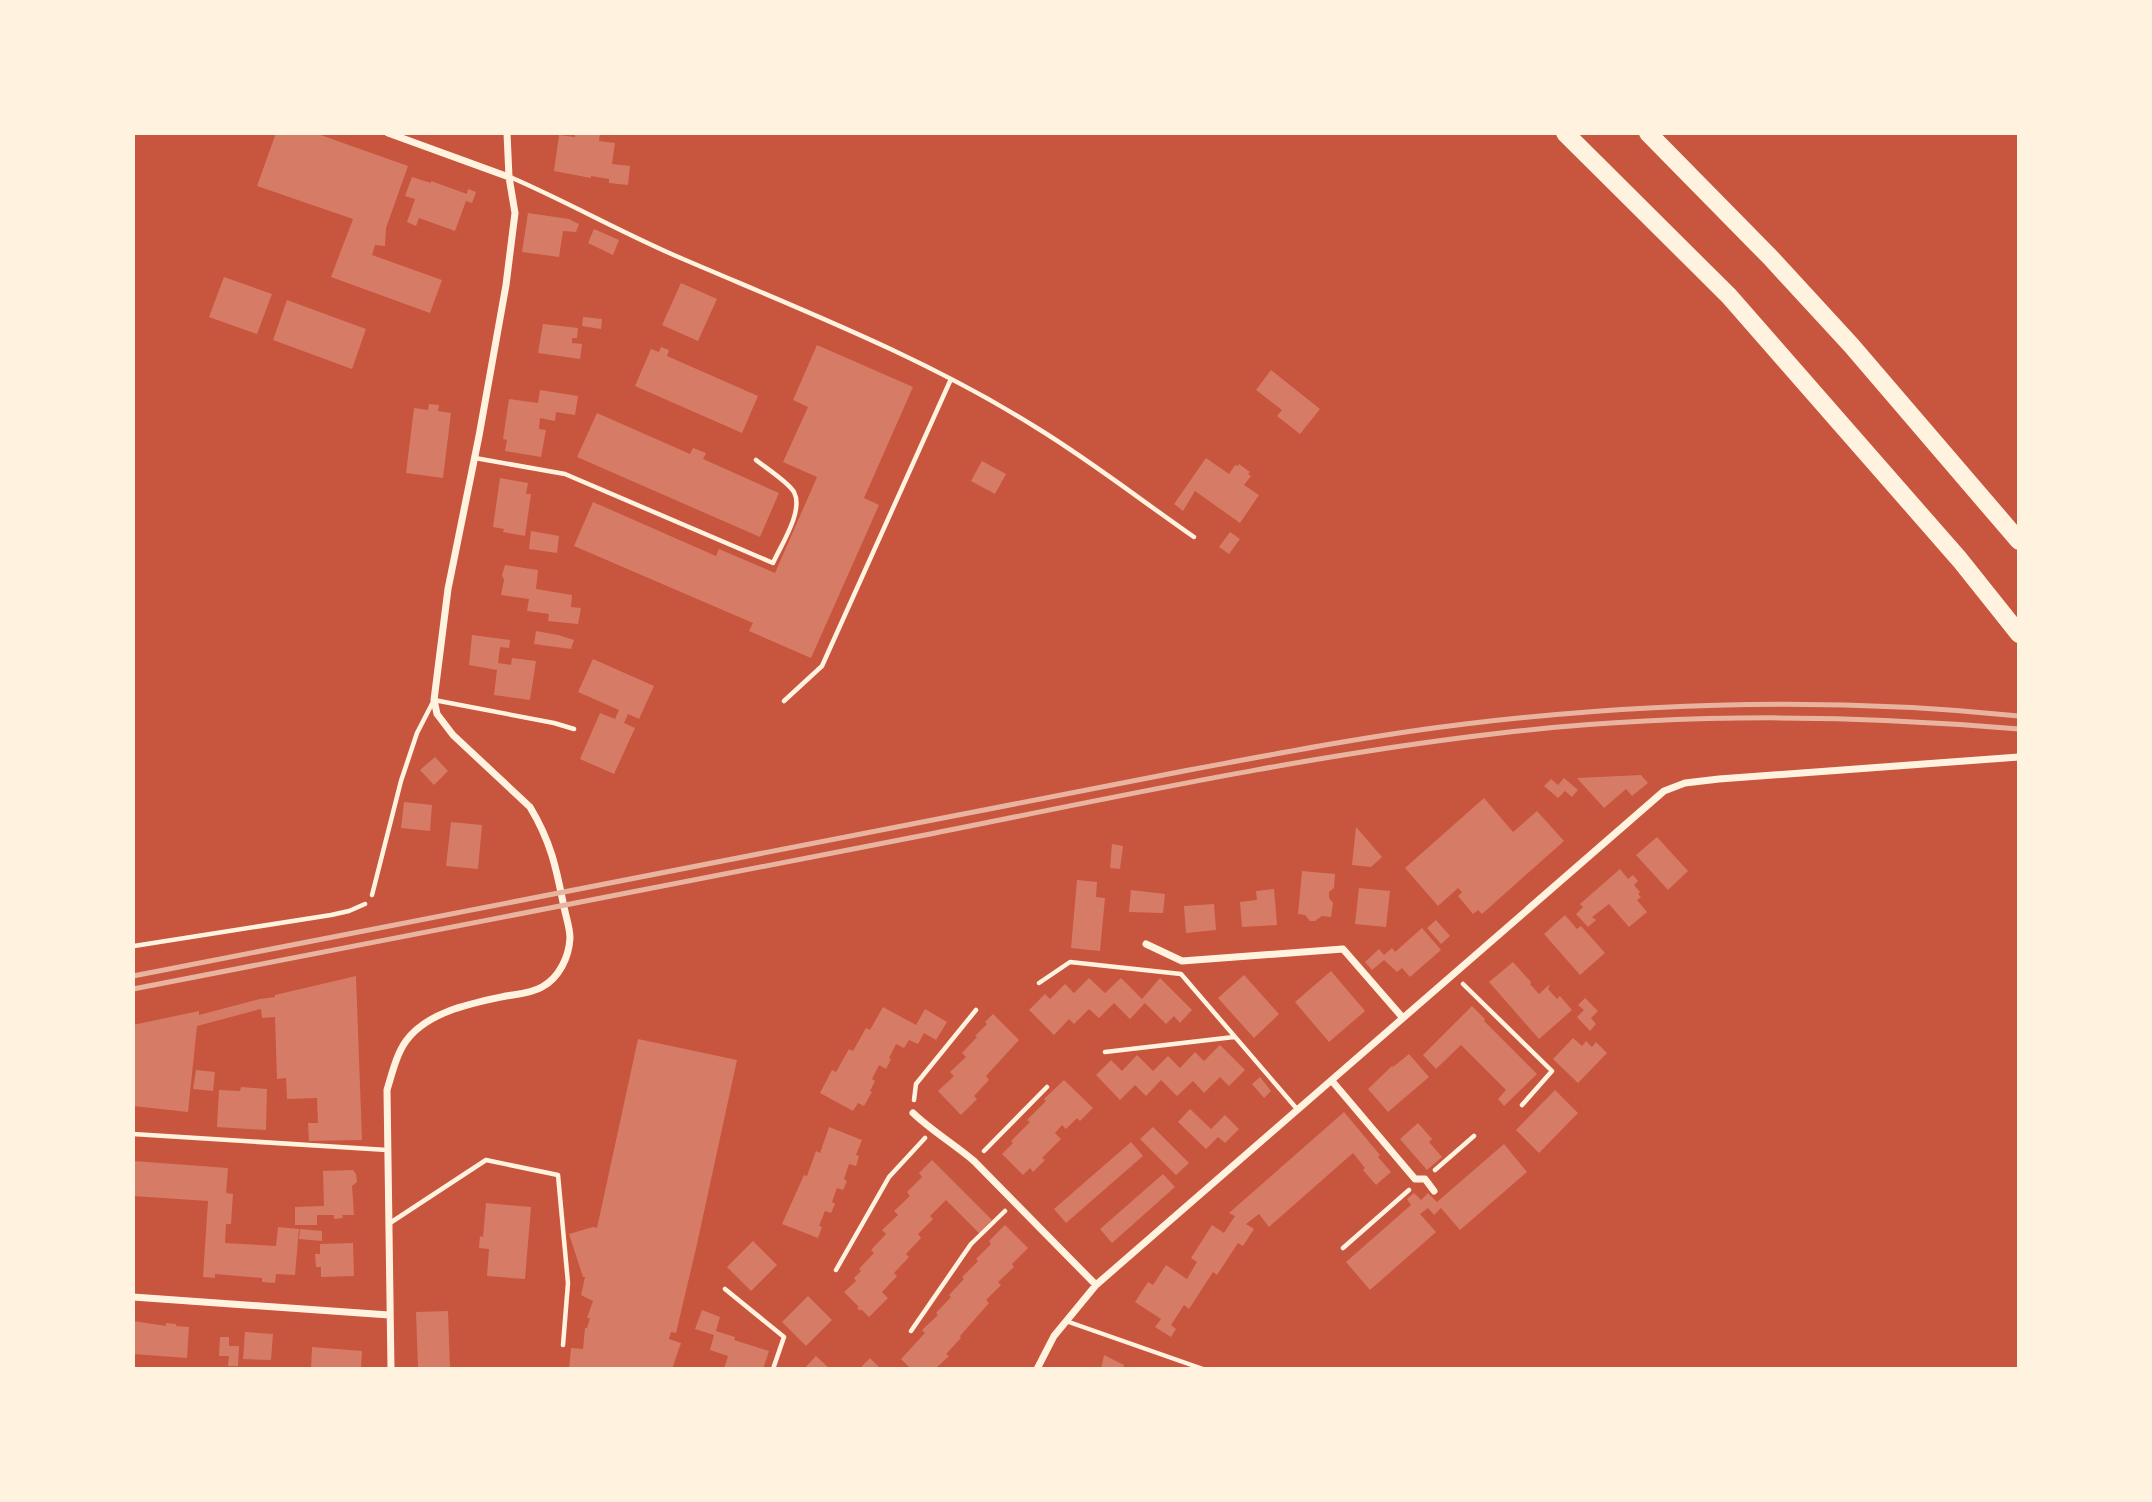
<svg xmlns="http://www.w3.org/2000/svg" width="2152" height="1502" viewBox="0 0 2152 1502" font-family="'Crimson Pro',serif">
	<rect width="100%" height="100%" fill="#c8553d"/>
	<path fill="#d67c66" d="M276,133H315L408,166L386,228L385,246L375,245L372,255L442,280L430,313L331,277L353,219L257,186Z
		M575,133H600L599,141L615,143L612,164L630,166L628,185L609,183V179L591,176V178L554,171L559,135L575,137Z
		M412,177L431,183V181L467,194L468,189L476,192L472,203L466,201L455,231L419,218L416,226L407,222L415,199L405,196Z
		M528,213L569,219L579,224L576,232L563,231L559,257L522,252Z
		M594,229L619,240L613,255L588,243Z
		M224,277L272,294L257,334L209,317Z
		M681,283L717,299L698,341L662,325Z
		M287,300L366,329L352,369L273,340Z
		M583,317L602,319L601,329L582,326Z
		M543,324L578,328L577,338H572V343L582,344L580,359L538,353Z
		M817,345L913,387L864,498L879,505L811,658L749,631L753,623L574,546L593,502L716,556L719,549L775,573L817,477L783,462L808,407L793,400Z
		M661,347L669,350L667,356L758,396L742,433L635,386L651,349L659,352Z
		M1271,370L1320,409L1300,434L1277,416L1282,410L1256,390Z
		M540,390L578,396L575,415L556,412L555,421L540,418L539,429L546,430L541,457L505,451L507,440L503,439L509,399L538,403Z
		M429,404L439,405L438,411L451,413L443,478L406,473L414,408L428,410Z
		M597,413L690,454L693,448L706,453L703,459L779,493L760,537L577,457Z
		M1206,458L1229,474L1235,465L1238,466L1239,464L1250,472L1248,474L1251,476L1244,485L1259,495L1240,523L1195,491L1183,511L1174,504Z
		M982,461L1006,474L995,494L971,481Z
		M500,478L528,483L526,494H531L525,536L503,532L504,529L493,527Z
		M531,531L559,536L557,553L529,549Z
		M1230,532L1240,539L1229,554L1219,547Z
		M505,565L538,570L536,589L572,595L571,607L581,608L578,624L548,621L549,614L527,611L529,599L501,595L504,580L502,575Z
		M536,631L558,635L574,640L571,649L534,644Z
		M472,635L510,640L509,648L500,647L498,663L511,665L512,658L536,661L530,700L494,695L497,670L469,665Z
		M593,659L654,686L639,719L628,714L624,723L635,728L614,774L580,759L600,713L615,719L619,710L578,692Z
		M435,757L448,771L434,785L420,770Z
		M1641,775L1648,783L1632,796L1626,789L1604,808L1577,778Z
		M1564,778L1578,790L1572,797L1565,791L1558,798L1544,786L1551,779L1558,785Z
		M1484,798L1513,832L1537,811L1564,841L1482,914L1478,910L1473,914L1458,896L1462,892L1458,888L1438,906L1405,868Z
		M404,802L432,805L430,831L401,828Z
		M451,822L482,825L478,869L446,866Z
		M1356,827L1382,857L1371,867L1352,865Z
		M1657,837L1688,871L1668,890L1636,855Z
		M1112,844L1123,846L1120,869L1110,868Z
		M1620,869L1628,879L1633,875L1638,881L1634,885L1640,892L1638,894L1641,897L1637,900L1647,912L1629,927L1609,904L1592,917L1596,920L1588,927L1576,914L1583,907L1580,904Z
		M1302,871L1335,874L1334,888L1329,892V898L1333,903L1331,917L1322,916L1315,921H1310L1305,915L1298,914Z
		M1077,880L1097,882L1096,897L1105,898L1100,951L1071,948Z
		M1359,888L1390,891L1386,927L1355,924Z
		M1274,889L1277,925L1242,927L1240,902L1257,900L1256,891Z
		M1131,890L1165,894L1163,913L1129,912Z
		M1214,904L1216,930L1186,933L1184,906Z
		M1565,915L1577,929L1581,926L1605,953L1580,975L1544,934Z
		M1436,920L1450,936L1441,944L1427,928Z
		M1422,928L1441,950L1410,977L1402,968L1397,972L1384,960L1372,970L1365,962L1379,949L1384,955L1392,948L1395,952Z
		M1513,962L1531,982L1530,984L1539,994L1550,984L1548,989L1557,999L1560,996L1572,1010L1539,1039L1489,982Z
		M1331,971L1365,1011L1329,1042L1295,1002Z
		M1244,975L1279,1014L1254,1038L1218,998Z
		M356,976L362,1140L309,1141L308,1123H318L317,1098L287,1099L286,1078L277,1079L275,1017L262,1018L261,1009L197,1026L188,1112L133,1106V1025L199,1011V1015L260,999L275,997V995Z
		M1089,978L1105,993L1121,978L1142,999L1160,978L1192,1010L1180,1023L1174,1016L1166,1024L1145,1003L1130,1019L1114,1003L1099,1018L1089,1009L1074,1024L1069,1019L1054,1035L1029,1010L1045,994L1050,999L1065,984L1074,993Z
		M1585,998L1598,1011L1591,1018L1596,1024L1590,1031L1577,1017L1584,1010L1578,1005Z
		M1472,1006L1485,1019L1484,1021L1537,1074L1504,1106L1498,1099L1506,1090L1461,1045L1436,1069L1423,1055Z
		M883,1007L916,1025L925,1009L947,1022L936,1040L924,1033L918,1044L909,1040L904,1048L896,1044L889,1058L891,1059L886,1069L879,1065L872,1079L875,1081L870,1091L872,1092L864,1106L858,1103L853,1111L820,1093L832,1070L836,1072L849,1049L853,1051L866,1028L870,1030Z
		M993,1014L1019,1040L986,1076L989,1080L974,1096L977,1099L961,1115L938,1091L954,1076L950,1072L966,1057L962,1053L977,1037L975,1036L987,1024L985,1022Z
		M1573,1038L1582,1046L1586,1041L1592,1047L1596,1042L1607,1053L1578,1083L1553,1059Z
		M638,1039L737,1060L697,1244L676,1333L671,1332L669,1339L681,1343L672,1369H569L571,1348L583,1349L585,1328H587L590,1318H587L593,1301L581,1295L585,1277H583L569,1234L593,1227L597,1228Z
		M1220,1045L1245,1070L1229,1086L1220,1077L1204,1093L1193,1081L1177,1096L1161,1080L1146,1096L1135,1085L1120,1100L1096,1075L1111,1060L1122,1071L1137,1055L1153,1071L1168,1056L1180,1068L1195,1052L1204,1061Z
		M1409,1054L1429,1077L1388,1112L1368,1089L1392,1066L1393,1067Z
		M196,1070L215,1072L213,1091L193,1089Z
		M1260,1077L1271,1091L1264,1098L1252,1084Z
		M1064,1080L1093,1108L1080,1121L1077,1118L1066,1129L1062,1125L1055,1133L1061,1139L1042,1158L1045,1160L1033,1172L1030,1168L1023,1175L1002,1154L1013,1143L1011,1141L1030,1122L1027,1120L1046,1101L1044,1099Z
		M241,1087L267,1089L266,1130L217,1127L219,1090L240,1091Z
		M1555,1090L1578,1113L1539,1153L1516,1130Z
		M1190,1109L1211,1129L1225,1115L1239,1129L1225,1143L1218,1137L1206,1149L1178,1122Z
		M1344,1112L1380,1155L1378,1157L1391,1172L1376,1185L1363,1170L1365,1168L1353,1153L1269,1227L1259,1214L1246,1224L1254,1229L1243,1246L1238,1243L1217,1275L1213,1272L1189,1309L1184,1305L1171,1325L1176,1329L1171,1337L1155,1327L1161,1319L1135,1302L1148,1282L1153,1285L1166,1265L1187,1279L1197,1262L1191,1258L1212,1225L1224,1233L1235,1216L1229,1213Z
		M1418,1123L1432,1139L1429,1142L1442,1157L1427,1170L1400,1139Z
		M829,1127L862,1140L856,1155L859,1156L856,1166L849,1164L844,1179L847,1181L843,1190L837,1188L832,1202L835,1204L831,1213L825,1211L819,1226L822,1227L818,1238L782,1224L804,1175L807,1176L816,1151L820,1153Z
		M1153,1127L1189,1163L1176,1175L1140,1139Z
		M1131,1142L1143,1156L1066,1223L1054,1209Z
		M1504,1144L1527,1172L1460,1230L1441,1208L1434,1215L1428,1208L1420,1214L1436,1232L1370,1290L1346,1262L1411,1205L1407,1199L1414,1193L1421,1200L1428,1193L1437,1202Z
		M932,1160L992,1220L979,1233L946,1200L930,1216L933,1219L918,1234L921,1238L906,1254L909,1257L894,1273L897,1276L882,1292L888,1298L869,1317L861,1309L860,1311L857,1308L859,1307L844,1292L856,1281L854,1278L861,1271L859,1269L874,1253L871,1250L886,1234L882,1230L898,1215L894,1211L910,1196L907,1192L922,1177L919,1173Z
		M133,1161L228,1168L226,1193L233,1194L231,1224H226L225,1243L276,1246L278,1227L299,1229L295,1275L276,1274L275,1283L262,1282V1278L215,1274V1278L203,1277L208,1201L133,1196Z
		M353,1170L356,1174L357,1182L352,1186L354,1215H342L343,1218L334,1219V1215H317V1225H295V1207L324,1206L323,1171Z
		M1163,1174L1175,1187L1112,1243L1100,1229Z
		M486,1203L531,1207L525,1279L487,1276L489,1249L479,1248L480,1236L483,1237Z
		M1005,1225L1028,1248L1012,1264L1014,1267L998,1282L1001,1285L986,1300L989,1303L960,1336L961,1338L946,1354L949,1356L935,1369H911L901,1359L925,1333L922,1330L938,1315L936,1313L951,1297L949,1295L964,1279L962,1277L978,1261L976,1259L991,1244L989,1241Z
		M300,1229L322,1231V1241L299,1239Z
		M753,1241L777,1265L751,1291L727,1267Z
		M353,1243L354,1276L321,1277V1267H316L315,1254H320V1244Z
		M808,1296L832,1320L806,1346L782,1322Z
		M702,1310L720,1317L716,1331L735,1337L734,1340L769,1351L763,1369H724L728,1356L710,1350L714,1335L695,1329Z
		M448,1311L450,1369H418L416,1312Z
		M133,1321L166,1326V1323L176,1324V1326L189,1327L187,1358L133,1354Z
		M245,1332L273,1334L271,1360L243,1359Z
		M220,1337H229V1346H239L238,1366H228L229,1356H219Z
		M312,1347L362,1351L361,1369H311Z
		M1104,1355L1124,1365L1123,1369H1101Z
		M816,1356L830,1369H804Z
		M870,1358L881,1369H859Z"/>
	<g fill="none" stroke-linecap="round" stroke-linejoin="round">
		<path stroke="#fff3e0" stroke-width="4.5" d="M134,946L331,915L349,911L365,904
			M1463,984L1552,1071L1522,1105
			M914,1100L916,1084L976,1010
			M984,1151L1047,1087
			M1435,1170L1474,1136
			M1343,1248L1409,1190
			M836,1270L889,1177L925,1138
			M911,1331L971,1244L1005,1211"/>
		<path stroke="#fff3e0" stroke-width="4.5" d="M510,177C568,202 624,234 683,259C802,310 926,358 1037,428C1091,461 1142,501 1194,537
			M475,458L565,474L773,563C781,545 804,511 794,492C788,482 766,468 756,460
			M784,701L822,666L951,379
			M372,895L401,781L417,733L434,700L554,723L574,729
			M1039,983L1070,962L1181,974L1297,1109
			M1105,1052L1234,1037
			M133,1134L387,1150
			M390,1223L486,1160L558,1175L568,1283L563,1345
			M725,1289L784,1337L773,1369
			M1066,1321L1203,1369"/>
		<path stroke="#fff3e0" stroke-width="7" d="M388,133L509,177
			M1146,944L1182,961L1343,949L1403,1018
			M1332,1081L1415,1179H1425L1434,1191
			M913,1113C932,1131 954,1144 974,1161L1096,1285
			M133,1297L389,1315
			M391,1369L387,1090C392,1074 396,1055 406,1041C428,1011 473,1003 506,996C518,994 532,993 542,987C559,978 569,957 570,938C570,928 566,917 564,907C556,867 551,842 530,807L453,735L437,714L434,700L448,589L479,436L506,285L515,213L509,177L507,133
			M1037,1369L1054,1336L1096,1285L1664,791L1685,783L1719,779L2019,757"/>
		<path stroke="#fff3e0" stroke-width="18" d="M1565,133L1729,296L1960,560L2019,634
			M1648,133L1770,257L1851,345L2019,541"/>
		<path stroke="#e9b49f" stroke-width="5" d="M133,976L1189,770C1281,753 1373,735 1465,724C1649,702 1835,697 2019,716
			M133,989C397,937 661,886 925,835C1116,797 1308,755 1501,733C1673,713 1847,714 2019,729"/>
	</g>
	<rect width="2152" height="1502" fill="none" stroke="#fff3e0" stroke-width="270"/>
</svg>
